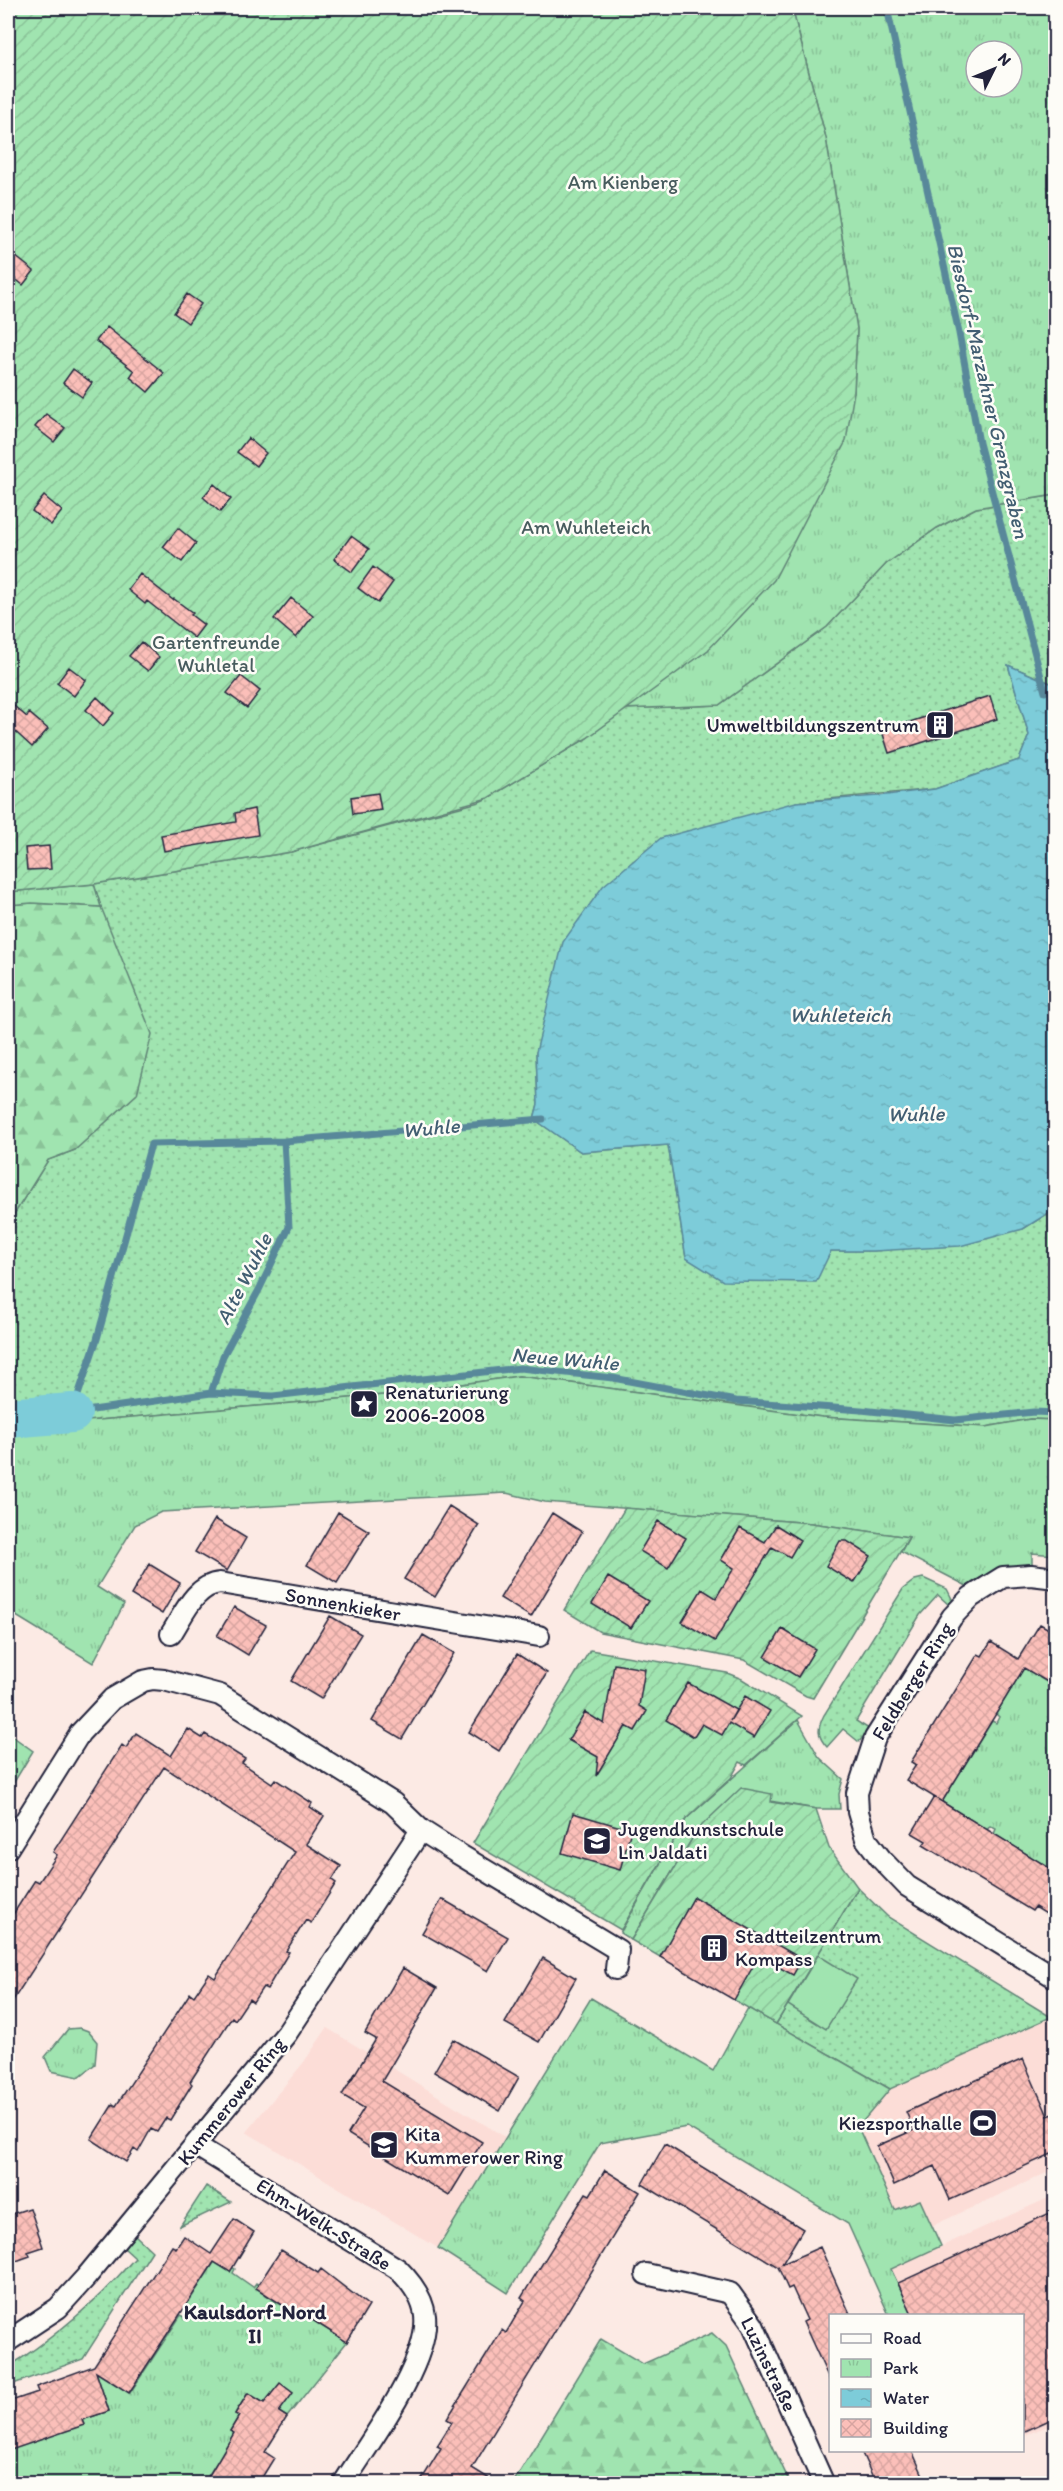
<svg xmlns="http://www.w3.org/2000/svg" width="1063" height="2491" viewBox="0 0 1063 2491" font-family="Itim,sans-serif">
	<defs>
		<pattern id="grass-dots" width="8" height="8" patternUnits="userSpaceOnUse" patternTransform="scale(1.5)"><rect width="8" height="8" fill="#a0e4b0"/><path d="M2 2h.1M6 6h.1" fill="none" stroke="#8ac398" stroke-width="1.8" stroke-linecap="round"/></pattern>
		<pattern id="forest-firs" width="22" height="20" patternUnits="userSpaceOnUse" patternTransform="scale(1.5)"><rect width="22" height="20" fill="#a0e4b0"/><path d="M5 1l3.5 6h-7zM16 11l3.5 6h-7z" fill="#8ac398"/></pattern>
		<pattern id="park-tufts" width="24" height="20" patternUnits="userSpaceOnUse" patternTransform="scale(1.5)"><rect width="24" height="20" fill="#a0e4b0"/><path d="M3 7l-1-3M5 7V3M7 7l1-3M15 17l-1-3M17 17v-4M19 17l1-3" fill="none" stroke="#8ac398"/></pattern>
		<pattern id="garden-furrows" width="10" height="10" patternUnits="userSpaceOnUse" patternTransform="scale(1.5)"><rect width="10" height="10" fill="#a0e4b0"/><path d="M-1 1l2-2M0 10L10 0M9 11l2-2" fill="none" stroke="#8ac398"/></pattern>
		<pattern id="water-ripples" width="26" height="14" patternUnits="userSpaceOnUse" patternTransform="scale(1.5)"><rect width="26" height="14" fill="#7dccd9"/><path d="M2 4q2-2 4 0t4 0M15 11q2-2 4 0t4 0" fill="none" stroke="#6cafbb"/></pattern>
		<pattern id="building-cross-hatch" width="8" height="8" patternUnits="userSpaceOnUse" patternTransform="scale(1.5)"><rect width="8" height="8" fill="#fbbfb9"/><path d="M0 0l8 8M0 8l8-8" fill="none" stroke="#d7a4a0"/></pattern>
	</defs>
	<rect width="100%" height="100%" fill="#fceae4"/>
	<filter id="ink" filterUnits="userSpaceOnUse"><feTurbulence type="fractalNoise" baseFrequency=".0167" numOctaves="2"/><feDisplacementMap in="SourceGraphic" scale="12" xChannelSelector="R" yChannelSelector="G"/><feConvolveMatrix kernelMatrix="1 2 1 2 8 2 1 2 1" color-interpolation-filters="sRGB"/></filter>
	<g filter="url(#ink)">
		<path fill="#fcddd7" d="M1051,2017L1055,2020V2169L932,2226L920,2200L895,2210L858,2127L890,2089Z
			M327,2028L505,2137L438,2248L246,2132L304,2062Z
			M1055,2195V2423L1023,2436L1022,2316L913,2315L891,2269Z"/>
		<path fill="url(#grass-dots)" stroke="#618376" stroke-width="1.5" d="M1055,495V685L1008,665L1029,735L1019,760L935,789L796,802L536,1052L538,1104L534,1119L581,1152L668,1145L686,1258L830,1251H874L1023,1229L1055,1209V1420L1030,1419L986,1427L822,1417L519,1376L384,1395L8,1428V1224L48,1160L75,1150L101,907L94,884L291,852L479,802L488,798L587,738L624,709L719,705L827,627L886,564L937,528L976,508Z
			M923,1578L947,1589L953,1601L948,1604L938,1595L920,1615L856,1721L869,1729L859,1742L843,1729L827,1747C817,1736 817,1729 824,1715L903,1589L915,1580Z
			M858,1888L888,1917L1051,2017L890,2089L776,2024Z
			M206,2186L231,2202L180,2226Z
			M135,2235L152,2251L83,2359L8,2386V2367C56,2337 97,2301 135,2258L124,2248Z"/>
		<path fill="url(#forest-firs)" stroke="#618376" stroke-width="1.5" d="M32,903L101,907L152,1034L137,1094L75,1150L48,1160L8,1224V905Z
			M712,2333L726,2346L790,2483H513L601,2339L643,2364Z"/>
		<path fill="url(#park-tufts)" stroke="#618376" stroke-width="1.5" fill-rule="evenodd" d="M792,8H1055V495L976,508L937,528L886,564L827,627L719,705L624,709L708,650L854,392L857,329L826,138ZM976,51H1012V87H976Z
			M94,884L101,907L32,903L8,905V892Z
			M519,1376L822,1417L986,1427L1030,1419L1055,1420V1555L1032,1553V1567C1007,1568 988,1571 967,1586L901,1552L909,1537L811,1523L545,1502L506,1493L161,1512L135,1525L97,1587L124,1604L93,1663L8,1611V1428L384,1395Z
			M1026,1664L1042,1673L1040,1678L1055,1687V1872L994,1834L996,1829L990,1826L987,1830L942,1802L992,1721L996,1723L999,1717L996,1714Z
			M798,1720L819,1757L843,1779L839,1794L840,1809H816L770,1801L771,1794L698,1829L631,1940L620,1933L686,1819Z
			M8,1733L33,1751L8,1792Z
			M591,1998L713,2071L748,2008L890,2089L858,2127L895,2210L920,2200L941,2246L891,2269L913,2315H889L848,2224L687,2127L600,2143L508,2293L438,2248Z
			M80,2028L88,2031L97,2042L95,2064L79,2077L51,2071L45,2057L68,2029Z
			M217,2258L235,2269L233,2273L253,2287L256,2283L268,2290L266,2295L286,2308L289,2304L297,2309L295,2314L300,2317L303,2314L347,2342L287,2417L248,2393L241,2404L245,2407L243,2410L238,2408L235,2414L239,2416L230,2431L238,2436L219,2459L206,2479L209,2483H8V2446L84,2424L82,2420L109,2411L96,2372L130,2393L181,2315L185,2317L188,2312L184,2309Z"/>
		<path fill="url(#garden-furrows)" stroke="#618376" stroke-width="1.5" d="M8,8H792L826,138L857,329L854,392L846,441L774,580L708,650L587,738L488,798L291,852L94,884L8,892Z
			M625,1508L811,1523L909,1537L813,1698L806,1696L744,1660L600,1632L564,1610Z
			M590,1650L727,1673L742,1679L802,1716L746,1765L740,1762L731,1778L686,1819L621,1930L473,1843Z
			M741,1788L772,1794L771,1802L816,1809L829,1848L858,1888L776,2024L734,2000L694,1897L660,1957L631,1940L698,1829Z"/>
		<path fill="#a0e4b0" stroke="#618376" stroke-width="1.5" d="M818,1955L857,1979L826,2029L788,2005Z"/>
		<path fill="url(#water-ripples)" stroke="#59889a" stroke-width="1.5" d="M1008,665L1055,685V1209L1023,1229L960,1246L874,1251H831L816,1282L723,1281L686,1258L668,1145L581,1152L534,1119L538,1104L536,1052L563,942L603,886L661,838L796,802L878,796L935,789L1019,760L1029,735Z"/>
		<g fill="none" stroke-linecap="round" stroke-linejoin="round">
			<path stroke="#59889a" stroke-width="7" d="M887,8L959,333L979,443L1045,692
				M543,1119L284,1141L151,1144L97,1339L72,1413L211,1393L273,1396L520,1368L613,1378L736,1401L861,1410L955,1420L1034,1412L1056,1413
				M211,1393L223,1356L259,1290L289,1227L284,1141"/>
			<path stroke="#7dccd9" stroke-width="40" d="M8,1418L72,1413"/>
		</g>
		<path fill="url(#building-cross-hatch)" stroke="#22223b" stroke-width="1.5" d="M15,256L34,271L23,285L8,273V266Z
			M187,294L201,304L188,323L174,313Z
			M107,327L164,373L148,392L130,377L134,371L96,341Z
			M73,369L92,383L82,397L63,383Z
			M46,414L65,428L54,442L35,427Z
			M248,438L266,453L256,466L237,452Z
			M214,484L231,499L220,512L203,497Z
			M44,496L62,511L51,525L32,511Z
			M178,528L196,543L182,562L163,547Z
			M351,536L369,549L352,572L334,559Z
			M373,567L393,582L378,603L358,588Z
			M140,574L173,600L174,599L193,613L191,615L204,625L194,638L147,601L145,604L128,590Z
			M291,598L313,616L296,638L274,619Z
			M141,642L159,657L148,671L129,656Z
			M69,667L86,680L74,696L57,683Z
			M241,676L260,691L247,708L227,693Z
			M990,696L997,719L889,753L882,731Z
			M97,697L114,713L103,726L86,710Z
			M8,701L27,717L29,713L48,729L32,747L8,725Z
			M378,793L381,810L353,814L351,797Z
			M254,809L258,835L164,851L161,835L236,822L235,813Z
			M49,846L51,869L27,870L25,848Z
			M449,1506L479,1525L435,1597L404,1579Z
			M338,1512L369,1531L337,1583L307,1565Z
			M552,1513L582,1532L531,1617L500,1598Z
			M215,1519L246,1538L227,1571L195,1552Z
			M658,1521L686,1538L668,1568L640,1551Z
			M776,1525L800,1540L790,1557L772,1547L715,1641L682,1622L702,1589L716,1598L734,1568L721,1560L740,1528L765,1542Z
			M840,1541H847L871,1556L854,1583L826,1566Z
			M149,1564L180,1583L162,1614L131,1595Z
			M608,1577L648,1601L631,1628L592,1604Z
			M234,1607L266,1625L248,1655L217,1636Z
			M330,1616L361,1634L321,1699L291,1681Z
			M1040,1624L1056,1633V1687L1024,1668L942,1802L906,1780L916,1765L911,1762L978,1654L982,1656L991,1642L1018,1659Z
			M782,1629L815,1649L798,1677L765,1657Z
			M423,1635L454,1653L402,1739L372,1721Z
			M517,1654L547,1673L499,1751L469,1732Z
			M614,1664L645,1669L639,1706L647,1711L635,1731L626,1726L596,1776L598,1757L568,1740L585,1712L604,1724Z
			M688,1683L736,1710L730,1721L745,1696L770,1711L754,1738L729,1723L722,1735L702,1724L694,1737L666,1720Z
			M188,1729L202,1738L205,1734L245,1759L242,1763L272,1783L275,1779L312,1803L310,1807L324,1816L306,1844L341,1866L332,1880L336,1883L311,1923L306,1920L286,1951L289,1952L267,1989L263,1987L253,2002L249,1999L235,2020L232,2017L190,2082L192,2084L170,2120L166,2118L157,2132L151,2129L138,2152L134,2149L126,2162L91,2139L113,2104L116,2106L190,1993L194,1996L209,1974L215,1978L295,1852L164,1767L8,2008V1922L35,1880L39,1882L57,1855L53,1852L122,1745L126,1748L136,1733L171,1756Z
			M934,1797L1056,1872V1920L1035,1907L1032,1911L923,1845L926,1841L912,1833Z
			M573,1813L631,1830L620,1870L562,1853Z
			M694,1897L802,1959L793,1975L759,1956L734,2000L660,1957Z
			M442,1899L508,1937L488,1971L422,1933Z
			M543,1958L576,1978L539,2042L505,2023Z
			M403,1968L437,1988L382,2081L482,2142L449,2196L348,2134L364,2108L342,2095L376,2039L365,2033Z
			M453,2039L519,2077L500,2111L434,2072Z
			M1023,2059L1048,2116L1056,2113V2152L950,2200L935,2166L894,2185L877,2146L914,2130L906,2112Z
			M665,2144L803,2229L782,2264L820,2247L851,2316H831V2383L803,2322L807,2320L792,2287L788,2289L778,2267L642,2184Z
			M605,2170L640,2192L472,2468L498,2484H419L441,2448L437,2446L452,2422L447,2419L502,2330L506,2333L525,2301L521,2298L586,2193L590,2195Z
			M30,2208L43,2247L28,2252L30,2256L8,2264V2215Z
			M1050,2213L1056,2226V2417L1023,2432V2316H913L898,2283Z
			M234,2219L254,2232L230,2272L214,2262L129,2393L96,2372L109,2411L82,2420L84,2425L8,2451V2402L38,2392L36,2387L94,2366L172,2246L176,2248L184,2236L211,2254Z
			M281,2250L318,2273L321,2269L369,2306L347,2342L303,2314L301,2317L256,2288Z
			M280,2383L293,2393L279,2412L287,2417L265,2452L274,2458L258,2484H204L234,2433L230,2431L239,2416L235,2414L248,2393L264,2403Z
			M861,2451H912L927,2484H876Z"/>
		<g fill="none" stroke-linecap="round" stroke-linejoin="round">
			<g stroke="#22223b" stroke-width="24">
				<path id="street" d="M1056,1578L1031,1575L1003,1577L971,1597L952,1617L875,1738L857,1793L858,1812L866,1839L882,1860L907,1886L1056,1978
					M171,1634C184,1614 195,1585 220,1583L539,1636
					M8,1848L80,1733L112,1699L143,1681L153,1679L164,1680L220,1695L393,1803L421,1830L457,1853L618,1950L616,1969
					M195,2145L398,2269C410,2281 423,2297 425,2316C430,2362 368,2444 343,2484
					M646,2274L730,2293L753,2325L824,2484
					M8,2341L58,2308L87,2276L287,2033L421,1830"/>
			</g>
			<use href="#street" stroke="#fdfcf7" stroke-width="20"/>
		</g>
	</g>
	<defs>
		<g id="building-square" transform="scale(1.5)"><rect x="-9" y="-9" width="18" height="18" rx="4" fill="#22223b" stroke="#fdfcf7"/><path d="M-4-6H4V6H1V3H-1V6H-4ZM-2.5-4.3h1.7v1.8h-1.7ZM.8-4.3h1.7v1.8H.8ZM-2.5-1h1.7V.8h-1.7ZM.8-1h1.7V.8H.8Z" fill="#fff"/></g>
		<g id="sight-square" transform="scale(1.5)"><rect x="-9" y="-9" width="18" height="18" rx="4" fill="#22223b" stroke="#fdfcf7"/><path d="M0-6L1.8-2.2L6-1.7L2.9 1.2L3.7 5.4L0 3.3L-3.7 5.4L-2.9 1.2L-6-1.7L-1.8-2.2Z" fill="#fff"/></g>
		<g id="university-square" transform="scale(1.5)"><rect x="-9" y="-9" width="18" height="18" rx="4" fill="#22223b" stroke="#fdfcf7"/><path d="M0-5L7-2L0 1L-7-2ZM-4 1L0 2.5L4 1V4Q0 6-4 4Z" fill="#fff"/></g>
		<g id="stadium-square" transform="scale(1.5)"><rect x="-9" y="-9" width="18" height="18" rx="4" fill="#22223b" stroke="#fdfcf7"/><path d="M0-5a6.5 5 0 1 0 0 10a6.5 5 0 1 0 0-10ZM-3.5-1.8h7v3.6h-7Z" fill="#fff"/></g>
		<g id="school-square" transform="scale(1.5)"><rect x="-9" y="-9" width="18" height="18" rx="4" fill="#22223b" stroke="#fdfcf7"/><path d="M0-5L7-2L0 1L-7-2ZM-4 1L0 2.5L4 1V4Q0 6-4 4Z" fill="#fff"/></g>
	</defs>
	<g fill-rule="evenodd">
		<use href="#building-square" x="940" y="725"/>
		<use href="#sight-square" x="364" y="1404"/>
		<use href="#university-square" x="597" y="1841"/>
		<use href="#building-square" x="714" y="1948"/>
		<use href="#stadium-square" x="983" y="2123"/>
		<use href="#school-square" x="384" y="2145"/>
	</g>
	<g text-anchor="middle" stroke-width="5" stroke-linejoin="round" paint-order="stroke">
		<g font-size="20" fill="#485c5e" stroke="#fdfcf7">
			<text x="623" y="189">Am Kienberg</text>
			<text x="586" y="534">Am Wuhleteich</text>
			<text x="216" y="649">Gartenfreunde<tspan x="216" dy="23">Wuhletal</tspan></text>
		</g>
		<g font-size="20" fill="#22223b" stroke="#fdfcf7" text-anchor="start">
			<text x="919" y="732" text-anchor="end">Umweltbildungszentrum</text>
			<text x="385" y="1399">Renaturierung<tspan x="385" dy="23">2006-2008</tspan></text>
			<text x="618" y="1836">Jugendkunstschule<tspan x="618" dy="23">Lin Jaldati</tspan></text>
			<text x="735" y="1943">Stadtteilzentrum<tspan x="735" dy="23">Kompass</tspan></text>
			<text x="962" y="2130" text-anchor="end">Kiezsporthalle</text>
			<text x="405" y="2141">Kita<tspan x="405" dy="23">Kummerower Ring</tspan></text>
		</g>
		<g font-size="20" fill="#22223b" stroke="#fdfcf7">
			<text transform="translate(343 1604) rotate(10)" y="7">Sonnenkieker</text>
			<text transform="translate(912 1681) rotate(-58)" y="7">Feldberger Ring</text>
			<text transform="translate(231 2101) rotate(-51)" y="7">Kummerower Ring</text>
			<text transform="translate(324 2224) rotate(32)" y="7">Ehm-Welk-Straße</text>
			<text transform="translate(769 2364) rotate(64)" y="7">Luzinstraße</text>
		</g>
		<g font-size="21" font-style="italic" fill="#425e72" stroke="#fdfcf7">
			<text transform="translate(988 391) rotate(77)" y="7">Biesdorf-Marzahner Grenzgraben</text>
			<text x="840" y="1022">Wuhleteich</text>
			<text transform="translate(916 1114) rotate(-1)" y="7">Wuhle</text>
			<text transform="translate(431 1128) rotate(-5)" y="7">Wuhle</text>
			<text transform="translate(244 1279) rotate(-63)" y="7">Alte Wuhle</text>
			<text transform="translate(565 1359) rotate(5)" y="7">Neue Wuhle</text>
		</g>
		<g font-size="21" font-weight="bold" fill="#22223b" stroke="#fdfcf7">
			<text x="255" y="2319">Kaulsdorf-Nord<tspan x="255" dy="24">II</tspan></text>
		</g>
	</g>
	<rect width="1063" height="2491" fill="none" stroke="#fdfcf7" stroke-width="30"/>
	<rect x="15" y="15" width="1033" height="2461" fill="none" stroke="#22223b" stroke-width="2" filter="url(#ink)"/>
	<rect x="829" y="2314" width="195" height="138" fill="#fdfcf7" stroke="#a5a5ac" stroke-width="1.5"/>
	<rect x="841" y="2334" width="30" height="9" fill="#fdfcf7" stroke="#a5a5ac" stroke-width="1.5"/>
	<text x="883" y="2344" font-size="18" fill="#22223b">Road</text>
	<rect x="841" y="2359" width="30" height="18" fill="url(#park-tufts)" stroke="#a5a5ac" stroke-width="1.5"/>
	<text x="883" y="2374" font-size="18" fill="#22223b">Park</text>
	<rect x="841" y="2389" width="30" height="18" fill="url(#water-ripples)" stroke="#a5a5ac" stroke-width="1.5"/>
	<text x="883" y="2404" font-size="18" fill="#22223b">Water</text>
	<rect x="841" y="2419" width="30" height="18" fill="url(#building-cross-hatch)" stroke="#a5a5ac" stroke-width="1.5"/>
	<text x="883" y="2434" font-size="18" fill="#22223b">Building</text>
	<g transform="translate(994 69) rotate(47)"><circle r="28" fill="#fdfcf7" stroke="#a5a5ac" stroke-width="1.5"/>
	<path d="M0-4.5L10 22L0 15L-10 22Z" fill="#22223b"/>
	<text y="-9" font-size="16" font-weight="bold" text-anchor="middle" fill="#22223b">N</text>
	</g>
</svg>
